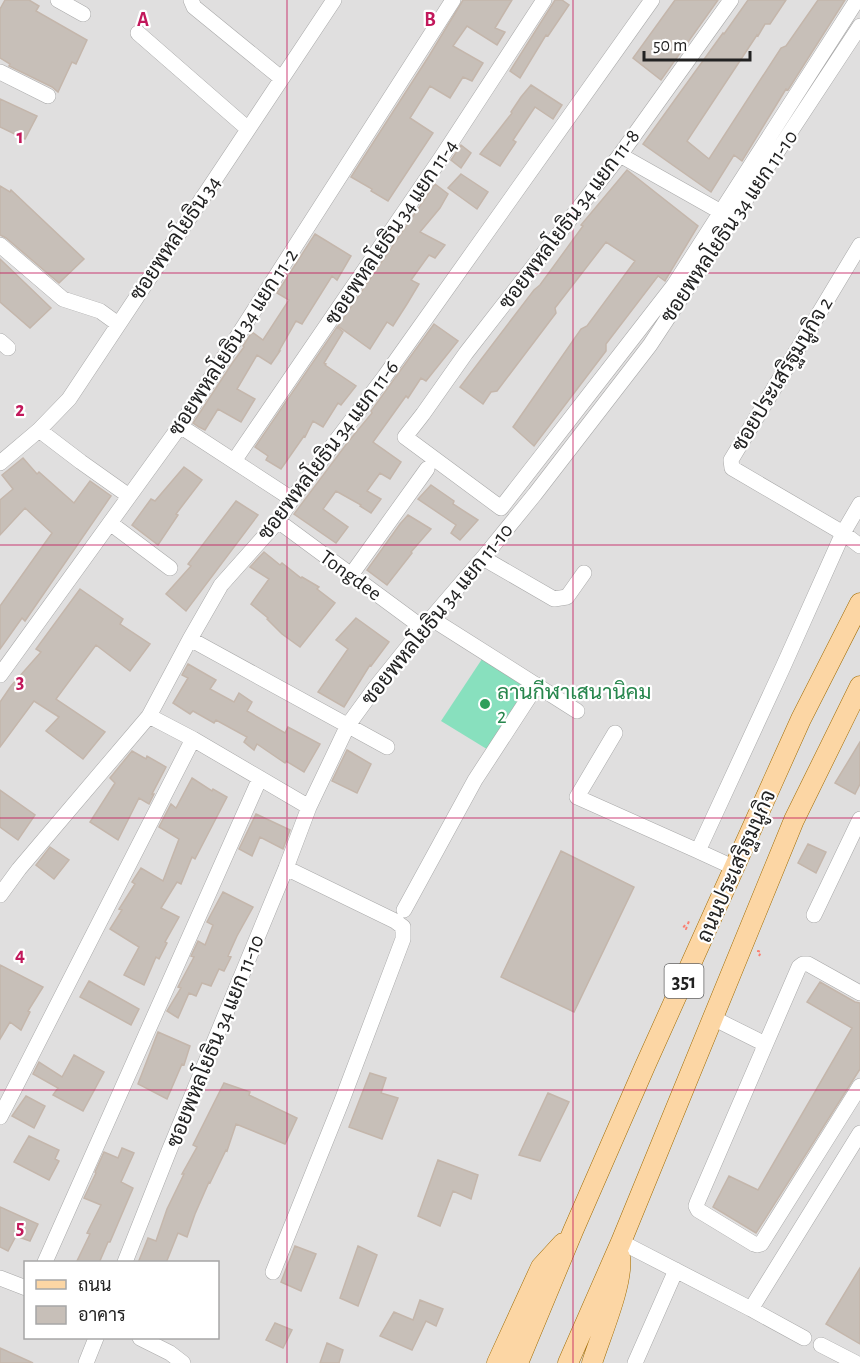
<svg xmlns="http://www.w3.org/2000/svg" width="860" height="1363" viewBox="0 0 860 1363" font-family="'Alegreya Sans',Sarabun,sans-serif">
	<rect width="100%" height="100%" fill="#f2efe9"/>
	<path fill="#e0dfdf" fill-rule="evenodd" d="M0,0H860V1363H0ZM26,1262H218V1338H26Z"/>
	<path fill="#88e0be" d="M482,659L529,688L490,751L441,721Z"/>
	<path fill="#c7bfb8" stroke="#c4b6ab" stroke-width="1.5" d="M5,0H29L39,6L36,11L87,40L76,64L72,62L58,92L52,87L9,66L10,64L0,58V9Z
		M463,0H512L495,28L505,32L497,45L467,26L453,46L483,63L472,81L463,77L450,98L430,86L410,118L433,133L388,201L371,191L372,189L351,177L429,56Z
		M555,0H562L569,5L548,36L546,35L520,78L510,71Z
		M675,0H718L661,80L633,58Z
		M748,0H786L770,24H765L758,36L757,35L687,141L709,159L781,48L786,46L818,0H845L788,90L786,89L742,161L734,155L711,192L643,144L723,33L724,34Z
		M531,85L562,105L553,119L535,107L513,140L516,142L500,166L480,154L512,113L511,112L521,97Z
		M0,99L37,116L25,139L0,127Z
		M461,145L471,153L461,168L451,160Z
		M627,170L698,226L666,279L665,281L658,276L606,344V351L534,446L513,427L581,329L587,326L635,261L606,242L555,308L556,313L497,391L491,392L483,404L460,387L534,290L540,285L583,226L581,225Z
		M461,174L488,192L477,209L448,188Z
		M435,184L448,194L440,208L420,232L445,245L435,258L429,255L411,280L419,284L407,304L393,326L387,322L370,349L338,326Z
		M0,186L10,192L11,190L84,259L59,283L6,238L0,235Z
		M315,234L351,256L337,280L332,276L302,324L296,321L279,351H280L271,364L257,355L237,389L255,399L241,422L218,409L205,430L199,427L193,423L233,362L244,347L243,346L252,332L263,340L289,300L277,293Z
		M0,259L51,308L30,328L0,302Z
		M434,324L458,341L426,381L421,378L408,398L406,396L373,442L401,462L390,479L380,473L367,491L381,499L371,513L360,506L361,505L336,491L323,509L348,527L336,543L294,514L348,442L372,413L371,411Z
		M337,327L343,332L324,363L326,364L325,365L356,386L341,405L338,403L323,427L313,421L305,437L304,436L281,469L266,460L268,456L255,447Z
		M23,458L37,474L39,472L74,503L90,481L111,496L25,621L22,618L0,649V606L52,533L25,508L0,535V500L13,489L2,475Z
		M184,467L202,480L176,514L178,515L158,545L132,525L151,499L155,501Z
		M431,485L454,501L453,504L478,520L460,540L451,533L456,525L418,499Z
		M236,501L258,515L186,611L166,594L191,566L188,564Z
		M408,515L431,529L411,552L412,553L387,585L367,570L400,524Z
		M264,552L280,565L282,563L301,578L302,577L319,587L317,589L335,603L300,647L282,634L267,619L268,618L251,604L269,579L250,567Z
		M80,589L123,619L120,624L150,644L130,671L96,645L56,699L105,732L83,759L46,731L59,717L34,701L0,747V702L11,686L41,652L36,649Z
		M356,618L389,642L371,666L370,665L344,707L318,692L348,649L336,640Z
		M188,664L216,680L210,689L234,702L239,693L252,702L247,711L285,733L288,727L320,744L304,772L286,761L285,763L257,744L254,750L244,742L247,737L216,720L214,723L193,711L190,714L173,703L188,678L182,675Z
		M860,742V784L855,794L835,783Z
		M347,750L371,764L357,793L332,781Z
		M132,751L146,759L147,756L166,767L152,794H154L149,804L139,798L118,840L90,822L115,783L110,778Z
		M192,778L212,791L213,789L227,797L195,859L192,857L181,884L177,882L161,908L179,917L165,942L167,943L159,959L156,957L144,985L124,975L139,947L110,929L122,910L119,909L135,884L132,882L141,868L163,881L179,839L159,827L171,804L176,808Z
		M0,790L35,815L18,840L0,827Z
		M256,814L290,830L283,849L260,837L252,856L239,849Z
		M808,844L826,852L816,873L798,863Z
		M50,847L69,860L54,879L36,865Z
		M561,851L634,887L574,1012L501,977Z
		M223,892L253,907L237,936L228,956L231,957L224,971L219,969L211,986L202,983L196,996L189,993L178,1018L167,1011L181,988L178,987L194,957L191,956L198,941L205,945L213,925L207,922Z
		M0,965L43,987L28,1011L30,1012L21,1030L10,1022L0,1039Z
		M89,981L139,1009L131,1025L80,997Z
		M820,982L855,1002L860,1003V1069L756,1233L713,1207L729,1176L758,1190L852,1028L807,1002Z
		M158,1032L190,1046L184,1065L182,1064L167,1099L138,1084Z
		M74,1055L104,1072L83,1111L53,1095L58,1088L33,1074L39,1062L62,1077Z
		M370,1073L386,1078L381,1093L398,1098L382,1139L349,1127Z
		M224,1083L250,1092L249,1095L297,1118L285,1144L236,1124L227,1151L226,1150L210,1183L209,1182L195,1214L187,1237L178,1233L166,1263H138L148,1238L156,1241L167,1209L184,1174H182L197,1147L193,1145Z
		M548,1093L569,1102L540,1161L519,1155Z
		M26,1096L45,1106L34,1128L12,1116Z
		M29,1136L59,1150L55,1159L59,1161L49,1180L14,1162Z
		M122,1148L134,1153L121,1182L133,1188L110,1242H108L99,1263H76L90,1234L87,1233L101,1205L84,1198L96,1173L95,1172L104,1152L118,1158Z
		M438,1160L478,1175L471,1199L453,1191L440,1226L418,1216Z
		M0,1207L38,1224L30,1241L16,1236L8,1251L0,1247Z
		M295,1246L316,1254L301,1291L281,1282Z
		M358,1246L377,1255L358,1306L340,1298Z
		M860,1268V1344L826,1324Z
		M420,1300L443,1309L436,1326L426,1321L412,1350L380,1336L394,1312L413,1320Z
		M275,1323L292,1330L283,1348L266,1340Z
		M327,1343L343,1350L339,1363H320Z
		M0,1348L33,1363H0Z"/>
	<g fill="none" stroke-linecap="round" stroke-linejoin="round">
		<g stroke="#a9a9a9" stroke-width="16">
			<path id="minor" d="M58,0L83,14
				M191,0L194,7L281,78
				M731,0L620,155L466,353L423,414L405,437L501,508L674,285L857,0
				M138,33L248,129
				M0,72L48,96
				M620,155L721,212
				M0,245L63,299L100,311L118,324
				M860,245L731,460L732,468L843,533L860,546
				M0,341L8,348
				M180,426L292,499
				M39,430L81,462L129,496
				M234,461L441,158L544,0
				M0,463L39,430L69,399L334,0
				M278,521L423,628
				M110,523L170,568
				M483,558L554,599L567,597L584,573
				M351,575L427,469
				M432,619L577,711
				M190,639L387,747
				M0,675L180,426L453,0
				M149,716L193,739L309,807
				M615,733L577,797L698,851
				M735,868L698,851L783,667L843,533L860,504
				M0,895L19,869L149,716L190,639L221,585L278,521L292,499L385,376L652,0
				M404,910L475,780L537,685
				M814,915L860,819
				M860,993L808,964H803L799,967L697,1203L696,1206L698,1210L754,1244L757,1245L761,1244L860,1086
				M713,1018L765,1044
				M0,1117L193,739
				M621,1242L751,1309L804,1338
				M45,1262L260,778
				M125,1262L169,1151L286,868L309,807L348,725L375,688L423,628L483,558L535,494L650,345L860,26
				M273,1272L341,1103L403,939V927L395,921L286,868
				M0,1278L26,1288
				M751,1309L860,1133
				M140,1338L170,1353L183,1363
				M821,1345L856,1363
				M86,1363L96,1338
				M635,1363L676,1270"/>
		</g>
		<g stroke="#a06b00" stroke-width="21">
			<path id="major" d="M497,1363L541,1267L563,1243
				M518,1363L573,1231L645,1066L801,719L860,603
				M568,1363L621,1242L794,820L860,686
				M592,1363C600,1337 624,1282 620,1257"/>
		</g>
		<path stroke="#fa8072" stroke-width="2" stroke-dasharray="3 3" stroke-linecap="butt" d="M685,925L683,928L686,929L689,921
			M758,952V951L761,952L759,956"/>
		<use href="#minor" stroke="#fff" stroke-width="15"/>
		<use href="#major" stroke="#fcd6a4" stroke-width="20"/>
	</g>
	<path fill="none" stroke="#c2185b" stroke-width="1.5" stroke-opacity="0.55" d="M287,0V1363M573,0V1363M0,273H860M0,545H860M0,818H860M0,1090H860"/>
	<circle fill="#2e9e5b" stroke="#fff" stroke-width="2" cx="485" cy="704" r="6"/>
	<g text-anchor="middle" stroke-width="4.5" stroke-linejoin="round" paint-order="stroke">
		<rect fill="#fff" stroke="#646464" stroke-width="1.5" x="664.5" y="964" width="39" height="34" rx="4.5"/>
		<g font-size="20" font-weight="bold" fill="#222">
			<text x="684" y="988">351</text>
		</g>
		<g font-size="21" fill="#222" stroke="#fff">
			<text transform="translate(569 219) rotate(-53)" y="7">ซอยพหลโยธิน 34 แยก 11-8</text>
			<text transform="translate(729 226) rotate(-56)" y="7">ซอยพหลโยธิน 34 แยก 11-10</text>
			<text transform="translate(391 232) rotate(-56)" y="7">ซอยพหลโยธิน 34 แยก 11-4</text>
			<text transform="translate(175 238) rotate(-56)" y="7">ซอยพหลโยธิน 34</text>
			<text transform="translate(233 342) rotate(-57)" y="7">ซอยพหลโยธิน 34 แยก 11-2</text>
			<text transform="translate(782 374) rotate(-59)" y="7">ซอยประเสริฐมนูกิจ 2</text>
			<text transform="translate(328 450) rotate(-53)" y="7">ซอยพหลโยธิน 34 แยก 11-6</text>
			<text transform="translate(351 575) rotate(36)" y="7">Tongdee</text>
			<text transform="translate(437 614) rotate(-51)" y="7">ซอยพหลโยธิน 34 แยก 11-10</text>
			<text transform="translate(736 866) rotate(-66)" y="7">ถนนประเสริฐมนูกิจ</text>
			<text transform="translate(215 1041) rotate(-68)" y="7">ซอยพหลโยธิน 34 แยก 11-10</text>
		</g>
		<g font-size="21" fill="#27864d" stroke="#fff" text-anchor="start">
			<text x="497" y="699">ลานกีฬาเสนานิคม<tspan x="497" dy="24">2</tspan></text>
		</g>
	</g>
	<g font-size="20" text-anchor="middle" font-weight="bold" fill="#c2185b" stroke="#fff" stroke-width="4.5" stroke-linejoin="round" paint-order="stroke">
		<text x="143" y="26">A</text>
		<text x="430" y="26">B</text>
		<text x="20" y="143">1</text>
		<text x="20" y="416">2</text>
		<text x="20" y="688">3</text>
		<text x="20" y="961">4</text>
		<text x="20" y="1234">5</text>
	</g>
	<rect x="24" y="1261" width="195" height="78" fill="#ffffff" stroke="#a7a7a7" stroke-width="1.5"/>
	<rect x="36" y="1280" width="30" height="9" fill="#fcd6a4" stroke="#a7a7a7" stroke-width="1.5"/>
	<text x="78" y="1291" font-size="18" fill="#222222">ถนน</text>
	<rect x="36" y="1306" width="30" height="18" fill="#c7bfb8" stroke="#a7a7a7" stroke-width="1.5"/>
	<text x="78" y="1321" font-size="18" fill="#222222">อาคาร</text>
	<path d="M644 51v9h106v-9" fill="none" stroke="#222222" stroke-width="3"/>
	<text x="653" y="51" font-size="18" fill="#222222" stroke="#ffffff" stroke-width="4.5" paint-order="stroke">50 m</text>
</svg>
